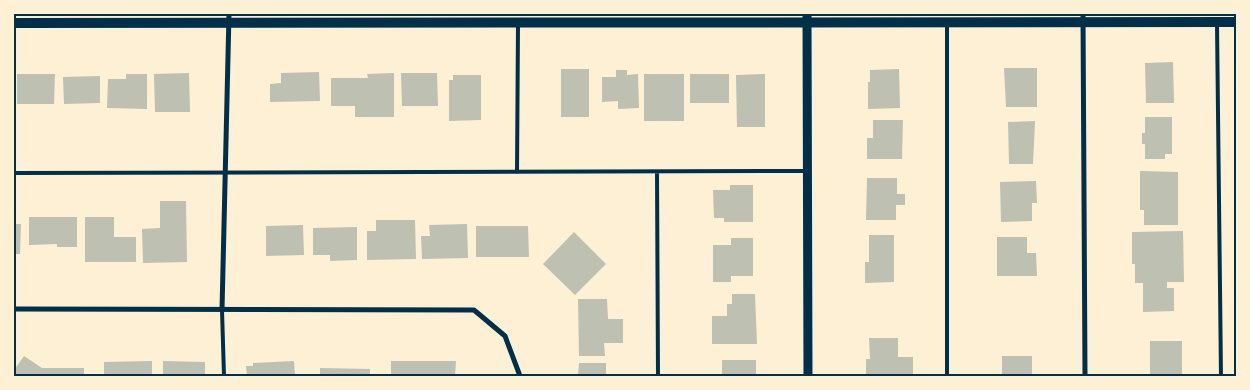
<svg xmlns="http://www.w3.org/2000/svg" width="1250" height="390" viewBox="0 0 1250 390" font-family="'IBM Plex Sans',sans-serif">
	<rect width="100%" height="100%" fill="#fdf0d5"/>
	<path fill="#bec0b2" d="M1173,62L1174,103H1146L1145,63Z
		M1004,68H1037V107H1006Z
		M561,69H589V117H561Z
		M899,69L900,108L868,109V82H870V70Z
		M616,70H627V75L638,74L639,108L618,109V101L602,102V77H616Z
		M319,72L320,101L270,102V84L281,83V73Z
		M189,73L190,112H155L154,74Z
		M394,73V117H355V106H331V78H368L367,74Z
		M401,73H437L438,106H402Z
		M17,74H55L54,104H17Z
		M126,74H147V109L107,108L108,79H126Z
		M644,74H684V121H644Z
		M690,74H729V103H690Z
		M765,74V127H737L736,75Z
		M453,75H481V120L449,121V80H453Z
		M100,76V103L64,104L63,77Z
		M1145,117H1172V154H1165V159H1145V144H1142V133H1145Z
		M873,120H903L902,159H867V138H873Z
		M1035,121L1033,164H1009L1008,122Z
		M1140,171L1178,172V225H1144V210H1140Z
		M867,178H897V194H905V205H896V220H866Z
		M1036,181L1037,203H1032V221L1001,222L1000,182Z
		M730,185H753V222H724V218H714L713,190H730Z
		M160,201H186L187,262L143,263L142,229L160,228Z
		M29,217H77V247H57V244L29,245Z
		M85,217H114V237H136V262H85Z
		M376,220H415L416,259L367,260V231H376Z
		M14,224H21L20,254H14Z
		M467,224L468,258L422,259L421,236H430L429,225Z
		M303,225L304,255L266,256V226Z
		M476,226H528L529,257H476Z
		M357,227V260L330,261V255H313V228Z
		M1183,231L1184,282H1167V288H1174V311L1143,312V283H1135V264H1132V232Z
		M574,232L606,264L575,295L543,264Z
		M869,235H894V282L865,283V262H869Z
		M997,237H1027V253H1036L1037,276H997Z
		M731,238H753V276H731V282H713V245H731Z
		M732,294H755L757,344H712V316H727V304H732Z
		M578,299H607L608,319H623V343H604L605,356H579Z
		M869,338H898V357H913V376H862V374H866V359H870Z
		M1150,341H1182V376H1150Z
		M24,356L42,368H84V376H14V370Z
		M1002,356H1032V374H1036V376H1002Z
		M722,360H756V376H722Z
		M152,361V376H104V362Z
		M163,361L205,362V376H163Z
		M294,361L295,376H247L246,366H253V363Z
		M391,361H456L455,376H391Z
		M579,363H606V376H578Z
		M320,368L370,369V376H320Z"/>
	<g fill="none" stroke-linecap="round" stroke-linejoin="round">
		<path stroke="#003049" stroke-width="4" d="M947,24V376
			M1217,24L1221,376
			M517,172L518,24
			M657,172L658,376
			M14,173L806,171
			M222,310L224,376"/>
		<path stroke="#003049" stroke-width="5" d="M1083,14L1085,376
			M14,309L474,310L505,336L520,376
			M222,310L229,14"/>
		<path stroke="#003049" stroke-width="9" d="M807,14L808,376"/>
		<path stroke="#003049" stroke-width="10" d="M14,23L1236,22"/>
	</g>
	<rect width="1250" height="390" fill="none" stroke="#fdf0d5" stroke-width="30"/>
	<rect x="15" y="15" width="1220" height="360" fill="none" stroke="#003049" stroke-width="2"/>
</svg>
